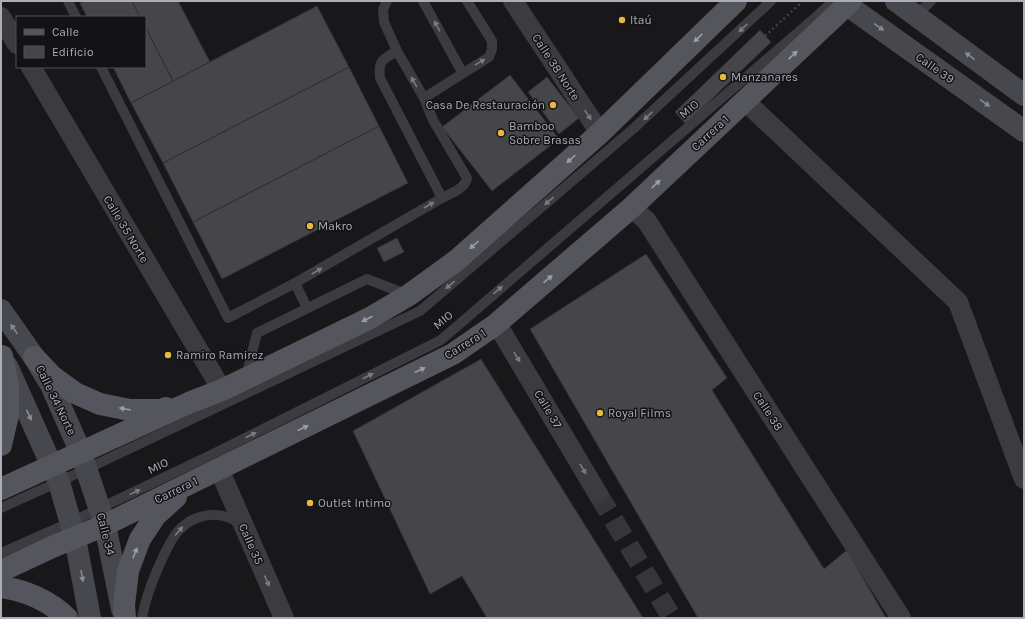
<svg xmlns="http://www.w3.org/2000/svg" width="1025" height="619" viewBox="0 0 1025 619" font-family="Karla,sans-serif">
	<rect width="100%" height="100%" fill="#18181a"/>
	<path fill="#45454a" stroke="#323236" d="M85,1H132L140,17H87L80,3Z
		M132,1H178L210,62L173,81L145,26V17H140Z
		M317,6L349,67L163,163L131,103Z
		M145,26L173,81L131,103L113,67H145Z
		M760,30L771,42L686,124L675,112Z
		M349,67L379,126L193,222L163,163Z
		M510,75L559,139L492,191L442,127Z
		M547,77L579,118L559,134L528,92Z
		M379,126L408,183L222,279L193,222Z
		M397,238L404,252L384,262L377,248Z
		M646,254L727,378L712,390L824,569L847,550L886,618H698L530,329Z
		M481,359L643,618H487L462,576L430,594L353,431Z"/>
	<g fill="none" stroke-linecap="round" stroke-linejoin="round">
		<path stroke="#35363a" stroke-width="20" stroke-dasharray="20 10" stroke-linecap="butt" d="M598,494L672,618"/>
		<path stroke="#3f4045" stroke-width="2.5" stroke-dasharray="2 3" stroke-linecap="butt" d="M765,36L803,1"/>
		<path stroke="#3b3b40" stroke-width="10" d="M68,1L76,17
			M423,1L462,72
			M916,16L931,1
			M397,51C382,60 378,60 380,78L442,198
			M101,67L228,318L295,283
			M424,98L489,57L492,49V41L467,1
			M307,308L295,283L442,198C451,193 465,189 467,178L433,120L424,98L397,51L384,22L383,10L387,1
			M246,377L257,333L367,279L408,295
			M1,508L36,492L59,482L420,311L633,129L771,1
			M1,553L71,522L209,456L441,340L817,16L833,1
			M142,618C145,601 151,584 158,568C163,557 168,545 175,535C187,518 210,510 230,518C233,519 237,522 241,524"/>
		<path stroke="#3b3b40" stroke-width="20" d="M513,1L600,133
			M1,17L17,44
			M31,67L222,390
			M745,101L958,302L1024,479
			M631,208L646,220L901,618
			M495,325L503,334L598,494
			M219,469L284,618"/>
		<path stroke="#47484e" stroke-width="22" d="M896,1L1024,95
			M847,5L1024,131
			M1,310L34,357L51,385L81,453L105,525L122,609
			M7,366L59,482L75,538L90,618"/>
		<path stroke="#55565d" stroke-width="22" d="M34,357L53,377L75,393L100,404L130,410H161L166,408
			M1,445L8,415V385L2,356
			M1,489L191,402L222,390L370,318L409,295L457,260L600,133L736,1
			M1,571L52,547L105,525L453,354L495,325L631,208L851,1
			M1,587C25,590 50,601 67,618
			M125,618L124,605L128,571L140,539L156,515L176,497"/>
	</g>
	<defs><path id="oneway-solid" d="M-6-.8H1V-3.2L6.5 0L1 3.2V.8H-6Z"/></defs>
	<g fill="#797a83">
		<use href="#oneway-solid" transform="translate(437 26) rotate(-119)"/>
		<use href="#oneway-solid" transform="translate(743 28) rotate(137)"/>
		<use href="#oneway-solid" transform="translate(480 62) rotate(-31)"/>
		<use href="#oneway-solid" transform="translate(414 82) rotate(-120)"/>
		<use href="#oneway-solid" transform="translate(588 115) rotate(57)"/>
		<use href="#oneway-solid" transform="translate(648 116) rotate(137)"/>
		<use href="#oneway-solid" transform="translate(549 201) rotate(140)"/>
		<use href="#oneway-solid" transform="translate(429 205) rotate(-30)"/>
		<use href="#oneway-solid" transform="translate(317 271) rotate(-30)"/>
		<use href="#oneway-solid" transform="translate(450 285) rotate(140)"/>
		<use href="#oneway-solid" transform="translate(498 290) rotate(-41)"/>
		<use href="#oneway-solid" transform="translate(517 357) rotate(59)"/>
		<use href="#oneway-solid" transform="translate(368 376) rotate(-27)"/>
		<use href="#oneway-solid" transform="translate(251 435) rotate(-27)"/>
		<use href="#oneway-solid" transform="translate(583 469) rotate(59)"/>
		<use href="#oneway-solid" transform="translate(135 492) rotate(-26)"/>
		<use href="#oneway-solid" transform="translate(179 531) rotate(-49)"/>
		<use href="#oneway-solid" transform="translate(267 581) rotate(66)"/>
	</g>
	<g fill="#888a94">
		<use href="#oneway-solid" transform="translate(879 27) rotate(35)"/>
		<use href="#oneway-solid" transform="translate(970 56) rotate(-144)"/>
		<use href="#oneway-solid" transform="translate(985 103) rotate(35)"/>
		<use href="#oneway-solid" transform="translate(14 329) rotate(-125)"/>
		<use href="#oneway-solid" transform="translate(29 415) rotate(65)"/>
		<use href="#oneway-solid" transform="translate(82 576) rotate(80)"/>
	</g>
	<g fill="#9a9ca7">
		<use href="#oneway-solid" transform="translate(698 38) rotate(136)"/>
		<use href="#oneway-solid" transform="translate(793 55) rotate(-43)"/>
		<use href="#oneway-solid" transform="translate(571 159) rotate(138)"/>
		<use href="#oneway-solid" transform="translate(656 184) rotate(-43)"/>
		<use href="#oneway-solid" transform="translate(474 245) rotate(138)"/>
		<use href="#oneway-solid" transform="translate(548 279) rotate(-41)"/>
		<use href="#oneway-solid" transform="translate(367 319) rotate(153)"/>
		<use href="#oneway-solid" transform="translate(420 370) rotate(-26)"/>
		<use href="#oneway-solid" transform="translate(125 409) rotate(-170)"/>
		<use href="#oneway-solid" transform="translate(303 428) rotate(-26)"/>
		<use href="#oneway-solid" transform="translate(135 553) rotate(-68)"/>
	</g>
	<g fill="#e9b840" stroke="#131315" stroke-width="1.5">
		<circle cx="622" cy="20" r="4"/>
		<circle cx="723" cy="77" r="4"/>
		<circle cx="553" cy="105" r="4"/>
		<circle cx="501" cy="133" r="4"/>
		<circle cx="310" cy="226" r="4"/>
		<circle cx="168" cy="355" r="4"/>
		<circle cx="600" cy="413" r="4"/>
		<circle cx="310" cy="503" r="4"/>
	</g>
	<g text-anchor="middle" stroke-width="3" stroke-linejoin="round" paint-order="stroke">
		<g font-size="12" fill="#abaeb9" stroke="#131315" text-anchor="start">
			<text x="630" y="24">Itaú</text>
			<text x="731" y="81">Manzanares</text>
			<text x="545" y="109" text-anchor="end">Casa De Restauración</text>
			<text x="509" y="130">Bamboo<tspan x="509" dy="14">Sobre Brasas</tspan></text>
			<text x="318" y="230">Makro</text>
			<text x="176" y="359">Ramiro Ramirez</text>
			<text x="608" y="417">Royal Films</text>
			<text x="318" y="507">Outlet Intimo</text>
		</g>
		<g font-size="12" fill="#abaeb9" stroke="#131315">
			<text transform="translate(556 67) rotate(57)" y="4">Calle 38 Norte</text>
			<text transform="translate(935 68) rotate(35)" y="4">Calle 39</text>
			<text transform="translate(689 109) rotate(-41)" y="4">MIO</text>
			<text transform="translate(710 133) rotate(-43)" y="4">Carrera 1</text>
			<text transform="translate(126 229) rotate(59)" y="4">Calle 35 Norte</text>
			<text transform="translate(443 320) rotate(-40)" y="4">MIO</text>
			<text transform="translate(465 344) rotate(-32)" y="4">Carrera 1</text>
			<text transform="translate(56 400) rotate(64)" y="4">Calle 34 Norte</text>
			<text transform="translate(548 409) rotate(59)" y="4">Calle 37</text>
			<text transform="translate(768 411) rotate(57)" y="4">Calle 38</text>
			<text transform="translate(158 466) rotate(-26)" y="4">MIO</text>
			<text transform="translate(176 490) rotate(-26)" y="4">Carrera 1</text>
			<text transform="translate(106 534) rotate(76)" y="4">Calle 34</text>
			<text transform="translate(251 544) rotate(66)" y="4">Calle 35</text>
		</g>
	</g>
	<rect width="1025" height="619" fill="none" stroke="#abaeb9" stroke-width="4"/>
	<rect x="16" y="16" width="130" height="52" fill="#131315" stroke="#505157"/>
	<rect x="24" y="29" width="20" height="6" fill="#55565d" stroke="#505157"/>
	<text x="52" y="36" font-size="12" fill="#abaeb9">Calle</text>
	<rect x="24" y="46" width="20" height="12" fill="#45454a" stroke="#505157"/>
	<text x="52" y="56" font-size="12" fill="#abaeb9">Edificio</text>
</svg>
